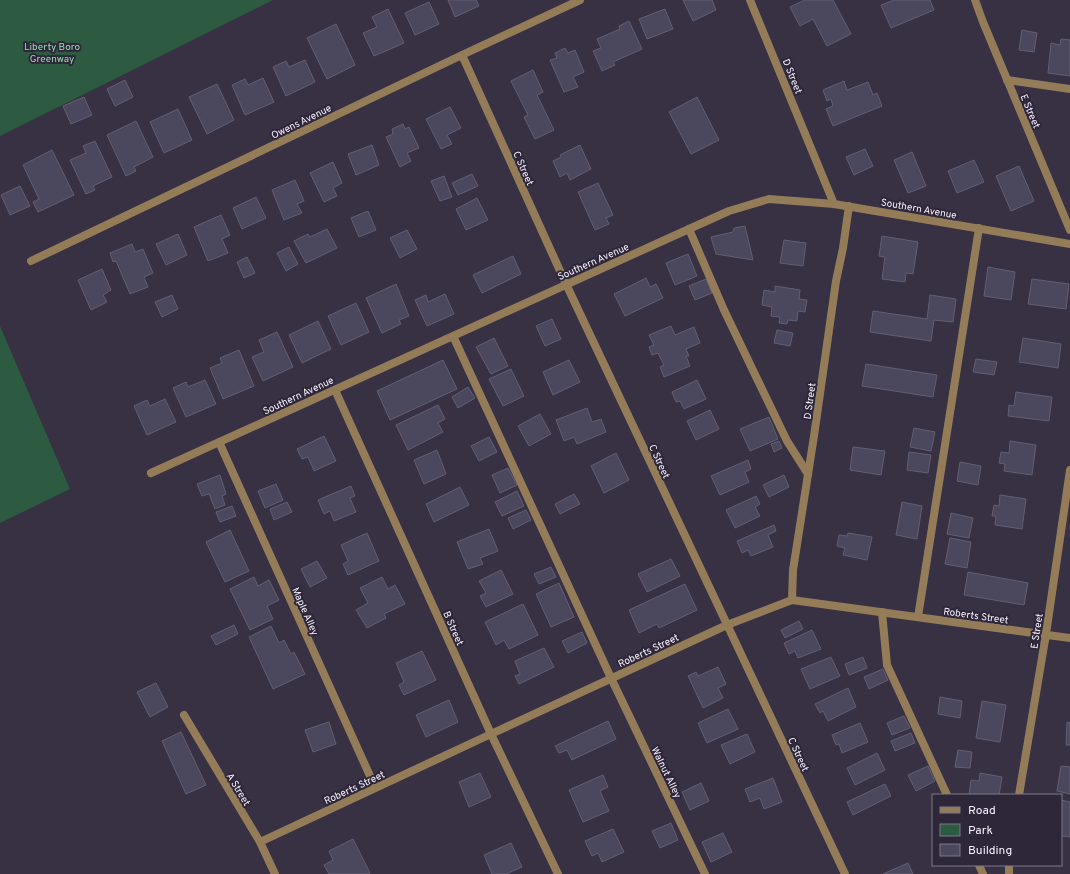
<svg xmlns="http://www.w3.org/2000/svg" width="1070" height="874" viewBox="0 0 1070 874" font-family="Overpass,sans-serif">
	<rect width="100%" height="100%" fill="#383043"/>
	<path fill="#2c5b41" d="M0,0H273L0,136Z
		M0,326L70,489L0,523Z"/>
	<path fill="#4b485d" stroke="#625f75" d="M448,0H476L479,6L455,17Z
		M683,0H712L716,10L693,21Z
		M805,0H833L851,34L827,46L813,19L800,26L790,7Z
		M894,0H930L934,10L891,28L881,5Z
		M429,2L439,24L415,35L405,13Z
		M388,9L404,43L374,56L363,33L377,27L372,17Z
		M665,9L673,29L647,39L639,19Z
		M629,21L642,49L613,62L615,65L602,71L593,51L601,48L597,39L620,29L619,26Z
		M336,24L355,65L327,79L307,38Z
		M1022,30L1037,33L1034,52L1019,50Z
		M1061,39L1070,40V76L1048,73L1051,43L1060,45Z
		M565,48L568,53L575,50L584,72L573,77L578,87L564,92L550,60L557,58L555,53Z
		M305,60L315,82L286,96L273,67L286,61L289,67Z
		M533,70L543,92L537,95L554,130L535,139L524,117L528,115L511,81Z
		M263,78L274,102L245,115L232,85L245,79L248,85Z
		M125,80L133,97L115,106L107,89Z
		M844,81L847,90L868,82L873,95L877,93L882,106L833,126L826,109L833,106L831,99L827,101L823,90Z
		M217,84L234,120L207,134L189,97Z
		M84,97L92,115L71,124L63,106Z
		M697,97L719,140L691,154L669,112Z
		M450,107L461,128L447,135L452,144L441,149L426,119Z
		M178,109L192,140L164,153L150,122Z
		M136,121L153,157L134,167L136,171L126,176L107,135Z
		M403,124L405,129L409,127L419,148L407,153L411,161L400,167L386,137L393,134L392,129Z
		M95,141L112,177L93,186L95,190L86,194L70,160L86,153L83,146Z
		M372,145L379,165L356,175L348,154Z
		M580,145L591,169L570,180L567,173L560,177L553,161L561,157L560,155Z
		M865,149L873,166L854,175L846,157Z
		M52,150L74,195L38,212L33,202L39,199L23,165Z
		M912,152L926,186L908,193L894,160Z
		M974,160L984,182L957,193L948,171Z
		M333,162L342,183L333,188L337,196L324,202L310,173Z
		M1019,166L1034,201L1011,211L996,176Z
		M472,174L478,186L458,195L452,183Z
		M444,176L452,197L440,201L431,181Z
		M295,180L304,201L297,204L302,213L284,220L272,190Z
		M598,183L613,215L606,218L609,224L595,230L578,192Z
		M20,186L30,206L10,215L1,195Z
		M256,197L266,218L242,229L233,208Z
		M477,198L488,220L466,230L456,209Z
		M368,211L376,230L359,237L351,218Z
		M221,215L230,235L222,239L228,253L208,261L194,227Z
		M745,226L753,260L716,254L711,237L733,232L734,228Z
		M327,229L337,248L306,263L294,241L308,234L310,237Z
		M407,230L417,249L400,258L390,238Z
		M178,234L187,255L166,265L156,244Z
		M882,236L918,242L913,274L906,273L905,282L882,279L885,257L879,256Z
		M784,240L806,243L803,266L780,263Z
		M132,244L135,252L143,249L153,273L144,277L148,287L130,294L116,261L113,262L110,253Z
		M289,247L298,264L286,271L277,253Z
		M688,254L697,276L675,285L666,263Z
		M513,256L521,274L482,293L473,275Z
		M247,257L255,273L244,278L237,262Z
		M988,267L1015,272L1011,300L984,296Z
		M102,269L111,290L103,295L107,302L91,310L78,280Z
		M646,278L650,287L656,284L663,298L625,316L614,294Z
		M706,279L712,293L695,300L689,286Z
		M1032,279L1069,284L1066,309L1028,304Z
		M396,284L409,316L399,320L401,324L382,333L366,298Z
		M775,286L800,290L799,299L807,300L805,312L798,311L797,321L788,320L787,324L779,323L780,317L771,316L772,307L762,305L764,290L775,292Z
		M445,294L454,314L427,326L415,300L426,295L428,302Z
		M172,295L178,309L162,317L155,302Z
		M930,295L956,299L953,322L934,320L931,341L870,332L873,311L927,319Z
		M356,303L369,332L341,345L328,316Z
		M552,319L561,339L545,346L536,326Z
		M318,321L331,349L302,363L289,335Z
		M671,326L675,335L694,327L700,343L686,349L689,356H686L690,366L664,377L660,367L664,365L658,353L652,355L649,347L654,345L649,335Z
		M777,330L793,333L790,346L774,343Z
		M277,332L293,367L263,381L252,357L264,352L259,340Z
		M494,338L508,366L491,374L476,347Z
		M1023,338L1061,344L1058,368L1019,362Z
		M239,350L254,386L223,399L210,368L222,363L220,358Z
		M976,359L997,362L994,375L973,372Z
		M443,360L457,389L390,420L377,391Z
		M569,360L580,382L553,395L543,372Z
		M866,364L937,375L933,397L862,386Z
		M511,369L524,396L503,406L489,379Z
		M205,380L216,404L186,417L173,388L186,382L188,387Z
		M697,380L706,399L684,409L680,401L676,402L672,392Z
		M468,387L475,398L458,408L452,397Z
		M1016,392L1052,397L1049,421L1008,416L1009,405L1014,406Z
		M165,399L176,422L147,435L134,406L147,400L150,406Z
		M438,405L445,419L438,423L443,432L408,450L396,425Z
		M587,408L592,422L601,419L606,432L577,444L574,437L564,441L556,420Z
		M710,410L719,429L696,440L687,421Z
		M540,414L551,434L529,446L518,426Z
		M769,417L778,439L750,451L740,429Z
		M914,428L935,432L931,451L910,447Z
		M324,436L336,461L314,471L308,457L302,459L297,449Z
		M489,437L497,452L479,461L471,446Z
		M779,441L782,448L774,452L771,444Z
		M1010,441L1036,445L1032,475L1004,471L1005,464L999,463L1001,452L1009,453Z
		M853,447L885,451L881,475L850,470Z
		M437,450L446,474L424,484L414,460Z
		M909,452L931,455L928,473L907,470Z
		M616,453L629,480L604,493L591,466Z
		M748,460L751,469L745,472L749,482L720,495L711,476Z
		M960,462L981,466L978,485L957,481Z
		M508,468L517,485L500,493L492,475Z
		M220,475L226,494L222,496L225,505L215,509L209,494L202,496L197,484Z
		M784,475L789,487L769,497L763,485Z
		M276,484L283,500L265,508L258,491Z
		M351,486L355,496L350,498L356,512L334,521L330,511L324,514L318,500Z
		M460,487L469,505L434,522L426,504Z
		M517,491L524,506L502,516L495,502Z
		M574,494L580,504L560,514L555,504Z
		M1000,495L1026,499L1022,529L995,525L996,516H992L994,505L999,506Z
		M756,496L760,504L755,507L760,516L735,528L726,510Z
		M287,502L292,512L274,520L270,509Z
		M902,502L922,506L917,539L896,535Z
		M232,506L236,516L220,522L216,512Z
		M526,510L531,520L513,529L508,518Z
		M951,513L973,518L969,538L947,534Z
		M774,525L776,531L768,535L773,547L751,556L748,550L742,553L737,541Z
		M489,529L498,551L480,558L483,564L468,569L457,542Z
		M230,530L249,571L225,582L206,542Z
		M367,533L379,561L348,575L343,564L348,561L341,545Z
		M848,533L872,537L867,560L843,555L845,548L837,546L839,535L847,536Z
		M950,538L971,542L967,568L945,564Z
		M671,559L680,576L647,592L638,574Z
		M317,561L327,578L310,587L301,569Z
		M551,567L556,577L539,584L534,574Z
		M501,570L513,594L486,607L480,596L486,593L479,581Z
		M968,572L1028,583L1024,605L964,595Z
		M254,577L258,586L269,580L279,600L267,606L273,619L250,630L230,589Z
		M382,577L388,589L395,585L405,604L384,614L386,618L367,628L356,610L368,603L360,588Z
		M559,583L574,617L551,627L536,594Z
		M685,584L697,610L659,628L657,624L639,633L629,610Z
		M523,604L538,635L509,649L504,640L496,645L485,622Z
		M799,621L803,629L785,638L781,630Z
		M234,625L238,634L216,645L211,636Z
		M271,626L279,643L284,640L291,654L294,652L305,674L273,689L249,637Z
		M812,630L821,649L798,658L795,651L789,654L784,643Z
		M582,632L587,643L568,653L562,641Z
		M544,648L554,667L519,684L515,676L520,674L515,661Z
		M422,651L436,680L404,695L399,685L404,682L396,663Z
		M831,657L840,676L810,689L801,669Z
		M863,657L867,668L849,675L845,664Z
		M718,667L726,684L718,688L723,698L703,708L688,676L696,672L698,676Z
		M883,669L888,680L869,689L864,677Z
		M156,683L168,707L150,717L137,692Z
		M848,688L856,707L828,721L823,711L820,713L815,704Z
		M940,697L962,701L960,718L938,714Z
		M449,700L458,722L426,737L416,715Z
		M982,701L1006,705L1000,742L976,738Z
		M728,709L738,729L707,743L698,723Z
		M904,716L910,728L892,735L887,723Z
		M608,721L616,739L572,760L567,750L559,753L555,746Z
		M329,722L336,744L313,752L305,730Z
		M1067,722L1070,723V745H1066Z
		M860,723L868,742L842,753L839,744L836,745L832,735Z
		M181,732L206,785L186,794L162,741Z
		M911,733L915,743L895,751L891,741Z
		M747,734L755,752L730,764L721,745Z
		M958,750L972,752L970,768L955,767Z
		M877,753L885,770L855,785L847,768Z
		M928,766L935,781L916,791L908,775Z
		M1061,766L1070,767V794L1057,791Z
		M480,773L491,797L469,807L459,782Z
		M980,773L1002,777L999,795H969L971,780L979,781Z
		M603,775L608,787L600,791L609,811L583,822L569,790Z
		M773,778L782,802L764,809L760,798L750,802L745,789Z
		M701,783L709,801L690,810L682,792Z
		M885,784L891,796L853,815L847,802Z
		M1061,800L1070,802V837L1061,836Z
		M671,823L678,840L660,848L652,831Z
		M613,829L624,852L602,862L598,853L592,856L585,841Z
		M723,833L732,852L711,862L702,842Z
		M353,839L370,873L368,874H329L324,865L333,860L329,851Z
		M511,843L522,867L506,874H492L484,855Z
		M908,863L913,874H883Z"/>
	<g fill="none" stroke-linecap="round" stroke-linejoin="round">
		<path stroke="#947c59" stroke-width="8" d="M1007,80L1070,89
			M689,229L724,310L787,441L808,474
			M882,612L887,665L947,795
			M918,617L979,228
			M979,865L983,874"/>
		<path stroke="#947c59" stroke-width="8" d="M750,0L834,204
			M975,0L983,22L1070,230
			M462,55L566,284L845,874
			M31,261L462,55L580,0
			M453,336L611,678L705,874
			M335,390L491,734L558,874
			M219,442L375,787
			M151,473L689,229L729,211L769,199L834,204L1070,244
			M792,600L793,570L814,436L836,281L843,248L849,206
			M184,715L260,842L275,874
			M1019,795L1046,634L1070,470
			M260,842L491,734L727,625L792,600L1070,638
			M1009,874V865"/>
	</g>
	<g text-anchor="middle" stroke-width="4" stroke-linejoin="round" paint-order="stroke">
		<g font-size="10" fill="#93dfb2" stroke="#2e2639">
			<text x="52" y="50">Liberty Boro<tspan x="52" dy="12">Greenway</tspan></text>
		</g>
		<g font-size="10" fill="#f7f2fe" stroke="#2e2639">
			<text transform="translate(793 76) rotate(68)" y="4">D Street</text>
			<text transform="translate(1031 111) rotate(67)" y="4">E Street</text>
			<text transform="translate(301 121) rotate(-26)" y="4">Owens Avenue</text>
			<text transform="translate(524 168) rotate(66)" y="4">C Street</text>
			<text transform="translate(919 208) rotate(10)" y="4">Southern Avenue</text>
			<text transform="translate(593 261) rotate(-24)" y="4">Southern Avenue</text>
			<text transform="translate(298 395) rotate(-25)" y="4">Southern Avenue</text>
			<text transform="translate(809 401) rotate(-82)" y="4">D Street</text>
			<text transform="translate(660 461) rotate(65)" y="4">C Street</text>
			<text transform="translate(306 611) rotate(66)" y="4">Maple Alley</text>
			<text transform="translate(976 615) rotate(8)" y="4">Roberts Street</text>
			<text transform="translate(454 628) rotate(66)" y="4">B Street</text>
			<text transform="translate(1036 631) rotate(-81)" y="4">E Street</text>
			<text transform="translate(648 650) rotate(-25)" y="4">Roberts Street</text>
			<text transform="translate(799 754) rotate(65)" y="4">C Street</text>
			<text transform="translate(667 772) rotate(64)" y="4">Walnut Alley</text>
			<text transform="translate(354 787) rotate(-25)" y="4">Roberts Street</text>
			<text transform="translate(239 789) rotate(59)" y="4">A Street</text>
		</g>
	</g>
	<rect x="932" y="794" width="130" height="72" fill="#2e2639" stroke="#7e7888"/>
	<rect x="940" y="807" width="20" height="6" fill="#947c59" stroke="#7e7888"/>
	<text x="968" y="814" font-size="12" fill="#f7f2fe">Road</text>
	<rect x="940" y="824" width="20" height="12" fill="#2c5b41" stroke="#7e7888"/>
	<text x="968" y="834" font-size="12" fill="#f7f2fe">Park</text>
	<rect x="940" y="844" width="20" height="12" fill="#4b485d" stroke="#7e7888"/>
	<text x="968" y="854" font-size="12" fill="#f7f2fe">Building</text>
</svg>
